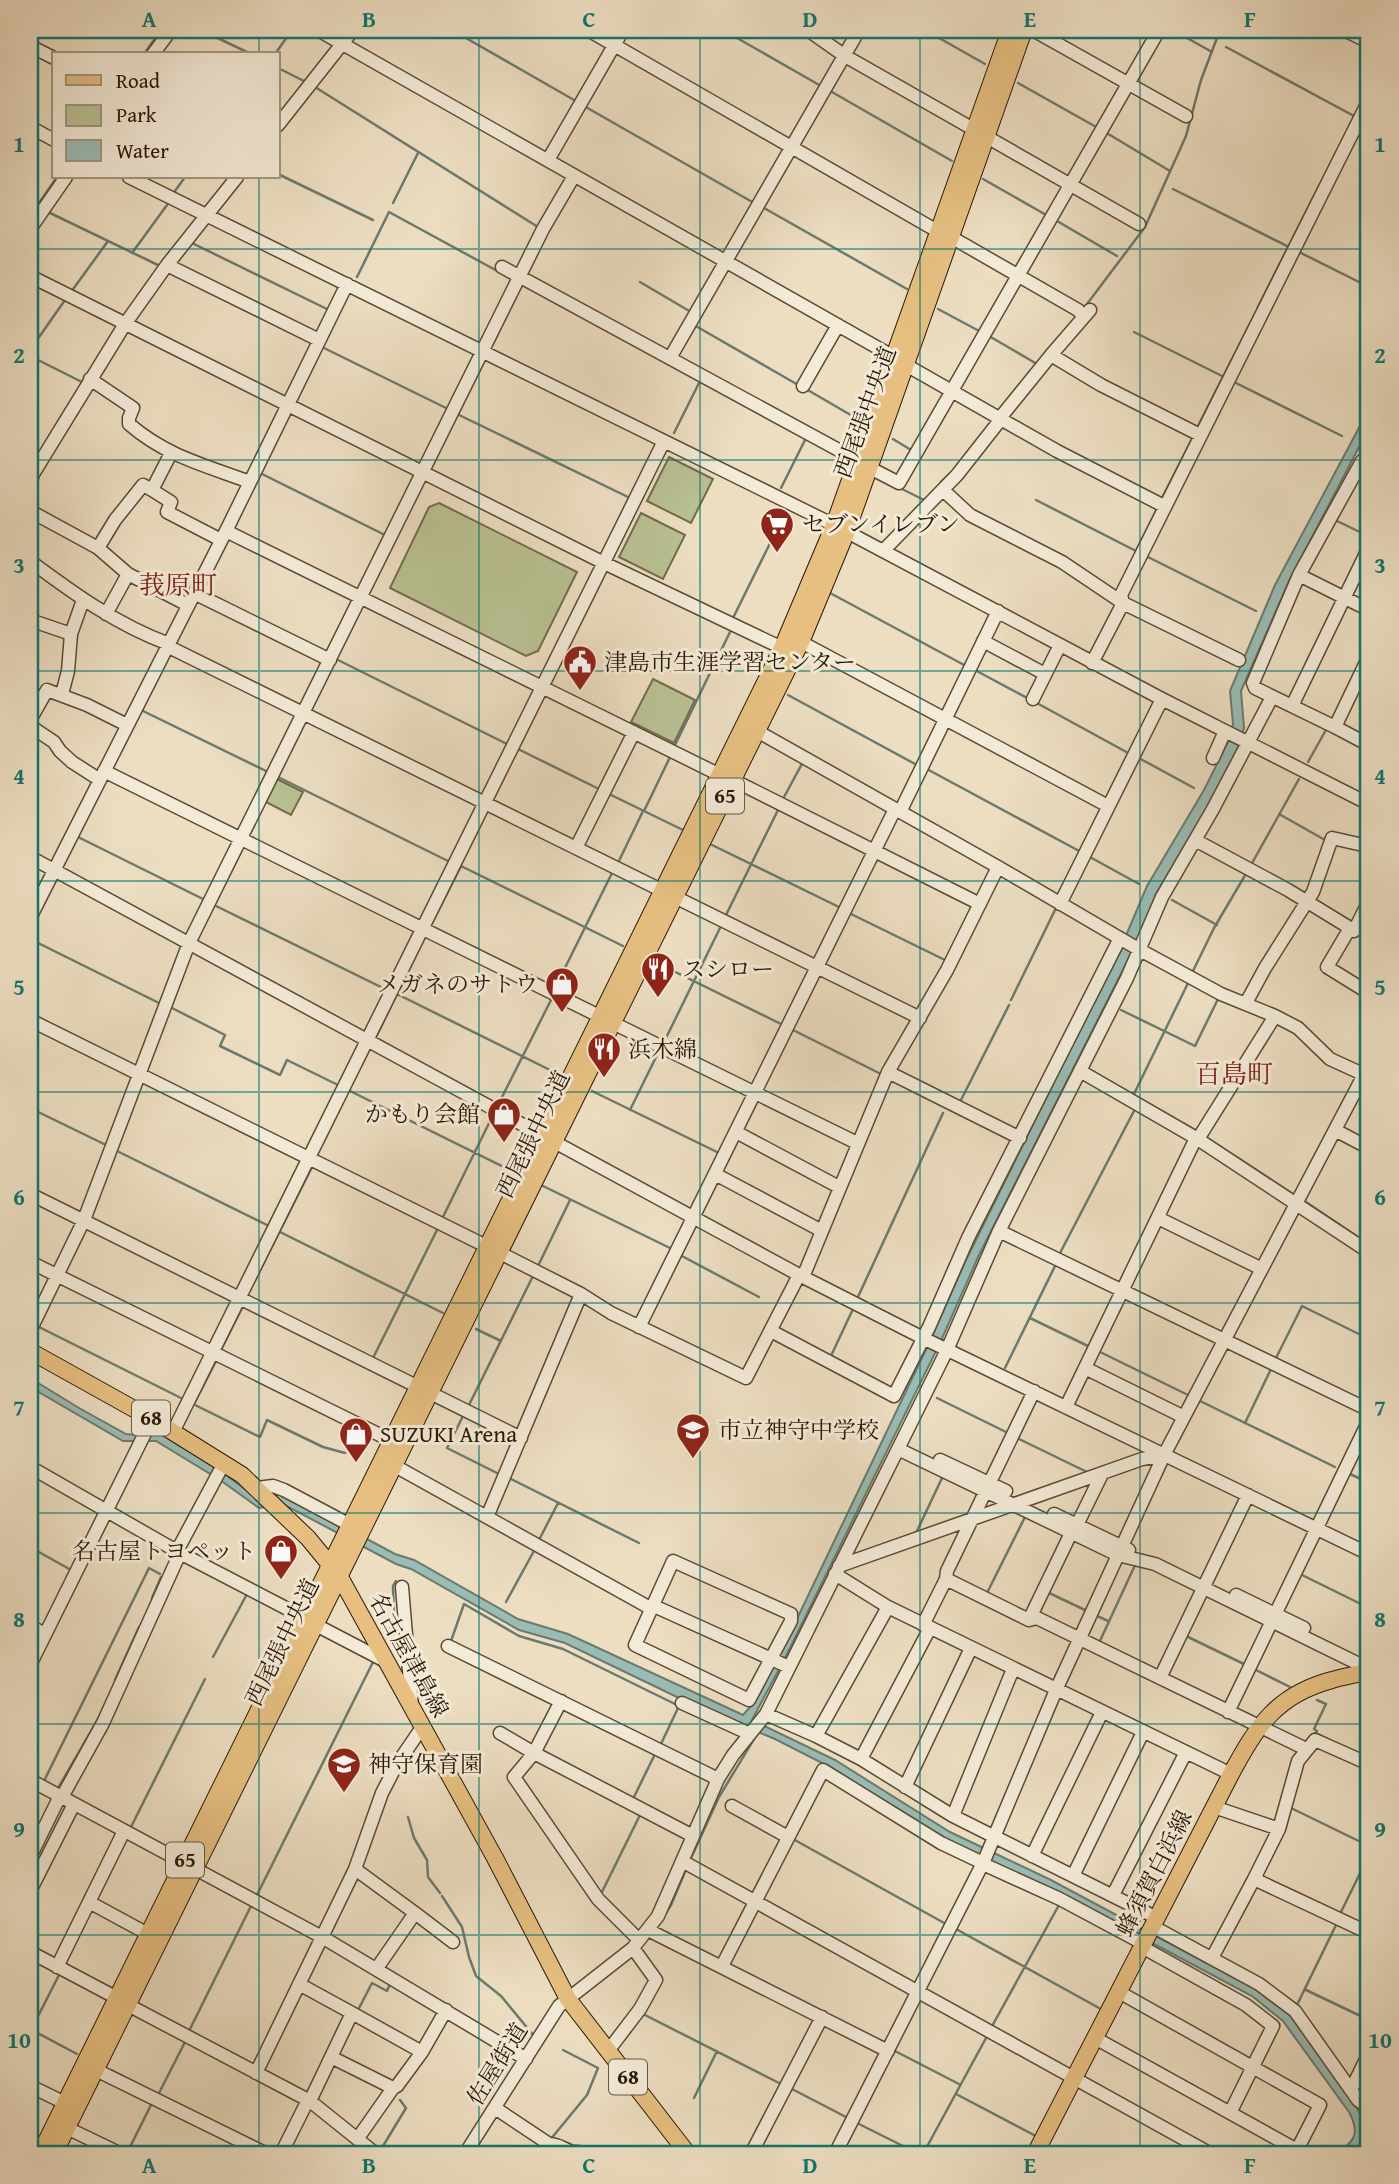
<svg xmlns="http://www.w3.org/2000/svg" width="1399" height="2184" viewBox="0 0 1399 2184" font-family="'Gentium Book Plus','Noto Serif JP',serif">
	<rect width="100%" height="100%" fill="#eddec2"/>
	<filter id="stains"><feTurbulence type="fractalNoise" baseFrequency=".00286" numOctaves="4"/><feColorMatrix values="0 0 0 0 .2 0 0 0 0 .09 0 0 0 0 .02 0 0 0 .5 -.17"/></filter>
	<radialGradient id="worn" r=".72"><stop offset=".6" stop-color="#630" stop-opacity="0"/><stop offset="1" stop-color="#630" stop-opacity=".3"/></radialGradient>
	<path fill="#b9c193" stroke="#716c4c" stroke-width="2" d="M669,457L713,479L691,523L647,501Z
		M439,503L577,572L538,651L526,656L390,588L429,507Z
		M641,513L685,535L663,579L619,557Z
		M653,679L695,700L674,743L631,722Z
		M277,779L303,792L291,815L266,802Z"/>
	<path fill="#99bcb4" stroke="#6c7a6e" stroke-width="2" d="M1369,409V428L1289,581L1241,691L1244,728L1238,748L1206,809L1156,894L1136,944L979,1255L940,1343L785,1658L752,1720L835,1760L950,1832L1049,1879L1257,1990L1289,2014L1356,2107L1369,2128L1360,2154H1333C1354,2144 1361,2134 1349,2112L1283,2021L1252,1996L1047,1887L944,1839L830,1767L775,1739L706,1711L565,1643L519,1630L411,1569L396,1564L283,1504L259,1508L220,1480L156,1441H123L30,1387V1378L79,1408L126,1434L136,1435L157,1431L210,1463L258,1499L283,1494L395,1554L414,1560L518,1619L568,1634L743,1715L751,1706L795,1623L931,1339L966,1260L1122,945L1147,886L1204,790L1228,742L1233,724L1230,691L1275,585Z"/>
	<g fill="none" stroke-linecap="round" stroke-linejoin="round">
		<path stroke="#6c7a6e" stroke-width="2.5" d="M201,30L251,54
			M452,30L574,100
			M723,30L821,86
			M925,30L985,64
			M1173,30L1212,52
			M1226,47L1354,116
			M144,54L161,30
			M275,54L292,30
			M278,68L304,81
			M1018,83L1098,128
			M315,87L538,227
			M832,92L952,161
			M1364,98L1369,87
			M584,106L754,203
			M1105,132L1170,171
			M278,174L373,220
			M983,179L1048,216
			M1173,189L1289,247
			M175,191L185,177
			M393,203L418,153
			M764,208L907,289
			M48,212L160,266
			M30,216L57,177
			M1057,221L1117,256
			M192,243L329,310
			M1299,252L1369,287
			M132,253L167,205
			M357,277L389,212L501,273
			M640,282L691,312
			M71,292L108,241
			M1258,307L1319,186
			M1084,308L1145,227L1186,136L1201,80L1220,30
			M938,309L981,332
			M694,325L800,386
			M1134,332L1222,376
			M989,336L1037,364
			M322,347L448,409
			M30,350L65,300
			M30,356L82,382
			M1234,382L1342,436
			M806,389L861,421
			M457,414L630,498
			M1197,428L1254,316
			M674,433L700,381
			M893,439L911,450
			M260,473L385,535
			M941,482L954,470
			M781,488L806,438
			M900,488L924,500
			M1162,498L1193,437
			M1036,500L1136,551L1157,509
			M1333,519L1368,536
			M1146,556L1256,611
			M830,593L966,666
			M733,618L785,513
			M1185,640L1233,664
			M336,659L509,745
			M973,669L1029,699
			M788,695L917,765
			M1035,702L1130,754
			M141,710L268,772
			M674,747L731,630
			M516,748L601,790
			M1137,757L1194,788
			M1308,762L1327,728
			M925,768L1081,852
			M278,777L450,862
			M607,793L683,830
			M783,799L803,762
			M644,811L671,755
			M1279,814L1325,840
			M76,836L205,900
			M712,845L841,908
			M1088,856L1139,884
			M617,865L643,811
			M1251,865L1299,779
			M1172,900L1217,925
			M214,905L387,990
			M849,913L947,961
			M725,917L779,808
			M431,925L461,866L623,946
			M30,930L34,920
			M30,939L161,1004
			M657,963L783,1025
			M1192,973L1214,928L1247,872
			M554,990L613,871
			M397,994L560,1075
			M1011,1000L1056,908H1059
			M172,1008L225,1035L220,1046L280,1075L287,1060L340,1086
			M1121,1010L1195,1046L1219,997
			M793,1030L881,1074
			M376,1037L416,955
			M664,1042L721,926
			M363,1062L370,1048
			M1092,1071L1197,1131
			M348,1090L514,1172
			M592,1091L719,1153
			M1134,1094L1189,981
			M960,1102L1009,1005
			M498,1105L552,998
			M30,1108L106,1145
			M630,1110L659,1051
			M1207,1138L1296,1196
			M115,1150L269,1226
			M543,1186L672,1249
			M1303,1200L1367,1243
			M442,1219L493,1115
			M280,1232L443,1313
			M680,1255L759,1297
			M1059,1255L1135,1109
			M538,1266L570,1200
			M247,1296L313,1165
			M857,1299L943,1113
			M1030,1318L1090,1347
			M39,1327L183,1399
			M476,1329L501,1341
			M221,1350L243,1306
			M1098,1351L1188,1395
			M830,1358L853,1309
			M372,1360L438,1228
			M1275,1360L1302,1306L1369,1339
			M1005,1368L1056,1264
			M937,1398L1010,1434
			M1200,1401L1335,1467
			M193,1404L260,1437L267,1420L323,1447L345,1453
			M194,1404L216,1361
			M468,1407L533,1276
			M461,1415L463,1416L447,1448L501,1475
			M1245,1423L1271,1369
			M1017,1438L1089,1473
			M1348,1473L1369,1483
			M509,1478L639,1543
			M916,1533L943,1476
			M539,1540L558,1503
			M30,1547L71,1570
			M1300,1574L1369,1608
			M1047,1592L1085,1610
			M987,1593L1026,1515
			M152,1598L161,1577
			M506,1602L535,1549
			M1095,1615L1108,1621
			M1186,1636L1246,1665
			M386,1637L394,1618L393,1586L396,1581
			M451,1641L464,1604L519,1636L563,1649L679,1706L660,1746
			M1099,1643L1136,1563
			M213,1657L247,1594
			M1254,1669L1290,1687
			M115,1680L139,1627
			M1317,1700L1326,1704L1314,1729L1317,1731L1316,1733L1332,1741
			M44,1781L149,1568L160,1574
			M57,1790L97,1721L108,1698
			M633,1799L655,1754
			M1291,1808L1369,1846
			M30,1809L39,1790
			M408,1817L414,1838L427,1860L428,1877L440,1893
			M131,1827L205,1679
			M32,1839L37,1830
			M793,1839L946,1924
			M691,1858L719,1797L754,1739
			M601,1894L641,1813
			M257,1895L373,1662
			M442,1896L462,1927L469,1957L476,1976L501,1996L534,2036
			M1340,1914L1369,1855
			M657,1927L671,1905L685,1872
			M956,1929L1099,2008
			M1306,1990L1369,2020
			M1296,2007L1337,1923
			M357,2012L372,1983L387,1991L390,1984
			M643,2014L781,2084
			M991,2028L1059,1905
			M30,2029L77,2054
			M189,2031L251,1906
			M30,2032L60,1973
			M893,2050L959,2084
			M111,2070L146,2088
			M792,2089L846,2117
			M956,2094L1034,2135
			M158,2095L186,2040
			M694,2098L717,2051
			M857,2123L919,2154
			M550,2140L587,2095L598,2068L563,2050
			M128,2151L153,2101
			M380,2151L406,2108L400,2100
			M665,2154L669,2147
			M923,2154L986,2038"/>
		<g stroke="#5a4a34" stroke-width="15">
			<path id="minor" d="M318,30L894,357
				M588,30L939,232
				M808,30L845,56L975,130
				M1033,30L1186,116
				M1344,30L1369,42
				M30,46L54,58
				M153,54L171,30
				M278,125L353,30
				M30,127L54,140
				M987,137L1139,224
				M548,160L623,30
				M129,177L834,525L1162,699L1369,804
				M30,229L66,177
				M951,237L1078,310L1084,317
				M167,265L319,340
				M502,267L857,460
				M30,276L604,563L782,648
				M1051,355L1101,385L1200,435
				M670,358L859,30
				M906,365L1057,451L1164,506
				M90,379L133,408L129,418V424C166,456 204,465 250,482
				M803,386L838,325
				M1000,418L1051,355L1090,310
				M171,453L152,490L143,485L115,520L98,548L128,574L188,605
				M1369,465L1362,461L1299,575L1253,683L1255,688L1335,727L1369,656
				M870,468L899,483L1159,30
				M30,485L33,474L125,324L167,265L237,177
				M152,490L171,502L167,512L221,540
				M943,490L970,515L1062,562L1123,603L1239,660
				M30,511L98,548
				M226,531L720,775
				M883,551L957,475L1001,419
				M30,561C73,593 117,625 169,644
				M1299,575L1369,610
				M194,593L330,660
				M106,614L128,574
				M30,620L71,634
				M983,641L1045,674
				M801,642L1108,806
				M167,646L663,891
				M1092,663L1123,603L1121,595L1369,100
				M62,694L68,671L71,634L83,600
				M1033,699L1060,645
				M1292,706L1369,547
				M30,720L47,690L87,705L127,725
				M30,726L54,742L60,751L72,762L100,780
				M1335,727L1369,745
				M757,731L998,867L1140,950L1221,994L1275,1016L1298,1028L1330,1059L1365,1075
				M1213,758L1225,731
				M104,771L601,1017
				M733,780L980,904
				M900,812L998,611
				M1195,840L1288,890L1350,928L1327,967L1369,993
				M576,848L634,732
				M1369,848L1363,845L1369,832
				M30,857L803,1277L927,1340L1369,1554
				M675,897L920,1018
				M1060,904L1162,699
				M30,918L226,531L347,284
				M1350,928L1354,931L1368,903L1369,895
				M1246,1003L1265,968L1313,892L1332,838L1363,845
				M30,1020L488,1247
				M613,1023L857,1143
				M1080,1071L1196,1138L1369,1252
				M888,1072L1020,1138
				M1335,1130L1369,1148
				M736,1132L839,1187
				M1198,1139L1275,1016
				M715,1174L822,1231
				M30,1194L521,1438
				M1158,1218L1262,1269
				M999,1231L1369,1410
				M500,1253L581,1294L611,1313L746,1378L799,1275
				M30,1262L392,1441
				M803,1277L888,1072L947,970L998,867
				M639,1327L895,809
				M30,1331L84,1220L189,943L543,229L574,176
				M771,1331L894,1396L929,1327L968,1238L1120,938
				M1085,1368L1184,1417
				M1066,1407L1196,1138
				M173,1432L664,441
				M898,1449L1118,1555L1155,1564L1369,1669
				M940,1460L1006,1491
				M395,1466L652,1609
				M30,1467L180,1553L305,1618
				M257,1488L273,1486L284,1490L350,1525
				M1054,1514L1129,1550
				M487,1517L581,1294
				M1074,1531L1102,1474
				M177,1551L224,1463
				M673,1561L791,1614V1621L749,1700L635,1645Z
				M839,1566L1142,1459L1164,1455
				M835,1574L888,1607L1231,1774
				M946,1579L947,1571L1034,1391
				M402,1587L412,1707
				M1236,1595L1304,1628
				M654,1606L789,1667
				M1029,1620L1072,1531
				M316,1625L387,1662
				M923,1625L946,1579L1029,1620L1037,1618L1306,1749
				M30,1626L45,1634
				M448,1646L718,1779
				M30,1665L152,1419
				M1160,1678L1248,1495
				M682,1703L750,1734
				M1228,1712L1369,1420
				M766,1714L816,1736L861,1759L953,1816L1157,1918
				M500,1733L534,1753L561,1701
				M816,1736L888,1607
				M861,1759L930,1628
				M1369,1764L1315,1740L1298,1761L1279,1829L1254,1879L1369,1933
				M30,1780L322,1937L526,2059
				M905,1787L971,1648
				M62,1797L103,1723L180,1553
				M732,1806L788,1837
				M1214,1807L1279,1829
				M953,1816L1013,1669
				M1032,1856L1102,1712
				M30,1857L60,1796
				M682,1861L1211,2154
				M983,1864L1060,1899L1144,1944
				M355,1869L415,1913L377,1968
				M1073,1876L1143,1732
				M30,1891L74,1804
				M1113,1895L1186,1752
				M89,1902L148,1934
				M415,1913L453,1942
				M1152,1926L1259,1984L1295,2011L1358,2100L1369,2108
				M648,1930L888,2051
				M639,1940L598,1899L514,1777L534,1753L693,1836
				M1142,1947L1246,2005L1273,2026L1230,2113
				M30,1952L117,1998
				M1212,1958L1254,1879
				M722,1966L823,1770L941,1843L983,1863
				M57,1967L124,1831
				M299,1984L352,2013
				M1119,1992L1320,2105L1295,2154
				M128,2005L310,2101L376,2154
				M1095,2038L1297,2150
				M608,2051L640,2009L656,1980L633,1948
				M331,2057L393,2088
				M96,2070L267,2154
				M256,2073L355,1869L382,1793L397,1764L423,1726
				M30,2086L65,2103
				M1351,2090L1369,2053
				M495,2108L549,2144C558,2144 562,2148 570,2151C576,2153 580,2151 586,2154
				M67,2128L121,2154
				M358,2138L393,2088L397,2086L422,2052L446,2010
				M281,2154L305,2106L310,2101L352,2013L422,2052
				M465,2154L559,2006L633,1948L658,1916L718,1779L733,1755L766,1714L898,1449L947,1350L999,1231L1127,978L1162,897L1213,809L1272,697
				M751,2154L822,2017
				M835,2154L984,1861L1056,1690L1164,1455L1369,1065"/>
		</g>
		<g stroke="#291805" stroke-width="18">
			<path id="major" d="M30,1351L152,1419L242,1475L308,1538L340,1577L495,1858L568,1999L688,2154
				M40,2154L782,648L834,525L1010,30
				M54,2154L801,642L847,531L1024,30
				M1035,2154L1231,1774C1257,1726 1276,1695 1332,1680C1344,1676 1357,1675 1369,1671"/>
		</g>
		<use href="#minor" stroke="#f3ead7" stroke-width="12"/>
		<use href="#major" stroke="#e6bf81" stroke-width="16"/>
	</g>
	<path fill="none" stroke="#0f766e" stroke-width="2" stroke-opacity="0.55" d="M259,30V54M479,30V2154M700,30V2154M920,30V2154M1140,30V2154M259,177V2154M30,249H1369M30,460H1369M30,671H1369M30,881H1369M30,1092H1369M30,1303H1369M30,1513H1369M30,1724H1369M30,1935H1369"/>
	<defs>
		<g id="supermarket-pin" transform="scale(1.75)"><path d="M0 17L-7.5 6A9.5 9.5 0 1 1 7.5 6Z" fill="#8f2418" stroke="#f3ead7"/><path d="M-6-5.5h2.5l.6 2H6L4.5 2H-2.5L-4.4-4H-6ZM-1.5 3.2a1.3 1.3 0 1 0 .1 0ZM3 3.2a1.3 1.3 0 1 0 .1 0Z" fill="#fff"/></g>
		<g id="civic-pin" transform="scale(1.75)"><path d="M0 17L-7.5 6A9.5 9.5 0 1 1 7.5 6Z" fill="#8f2418" stroke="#f3ead7"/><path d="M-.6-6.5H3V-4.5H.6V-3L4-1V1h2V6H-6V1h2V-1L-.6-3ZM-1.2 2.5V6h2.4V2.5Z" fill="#fff"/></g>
		<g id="restaurant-pin" transform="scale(1.75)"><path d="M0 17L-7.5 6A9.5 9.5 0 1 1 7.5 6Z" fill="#8f2418" stroke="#f3ead7"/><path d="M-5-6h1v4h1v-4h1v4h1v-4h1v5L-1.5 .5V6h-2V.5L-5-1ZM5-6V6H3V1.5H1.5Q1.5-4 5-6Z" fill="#fff"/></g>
		<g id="shop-pin" transform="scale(1.75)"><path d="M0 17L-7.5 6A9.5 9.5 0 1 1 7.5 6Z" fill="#8f2418" stroke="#f3ead7"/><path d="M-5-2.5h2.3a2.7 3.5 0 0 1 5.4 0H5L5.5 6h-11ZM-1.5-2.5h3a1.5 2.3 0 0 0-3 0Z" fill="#fff"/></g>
		<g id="school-pin" transform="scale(1.75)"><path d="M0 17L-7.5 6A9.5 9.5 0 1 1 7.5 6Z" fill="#8f2418" stroke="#f3ead7"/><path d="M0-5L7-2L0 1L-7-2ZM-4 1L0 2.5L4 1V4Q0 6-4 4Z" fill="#fff"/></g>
	</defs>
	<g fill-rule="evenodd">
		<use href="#supermarket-pin" x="777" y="524"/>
		<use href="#civic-pin" x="580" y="662"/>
		<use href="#restaurant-pin" x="658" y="969"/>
		<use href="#shop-pin" x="562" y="984"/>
		<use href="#restaurant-pin" x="604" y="1049"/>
		<use href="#shop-pin" x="504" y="1114"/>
		<use href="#school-pin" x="693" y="1430"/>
		<use href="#shop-pin" x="356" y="1434"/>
		<use href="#shop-pin" x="281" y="1551"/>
		<use href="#school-pin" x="344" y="1764"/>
	</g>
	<g text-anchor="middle" stroke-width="6" stroke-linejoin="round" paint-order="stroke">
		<g fill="#f3ead7" stroke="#665744" stroke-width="2">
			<rect x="706" y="778.5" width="38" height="35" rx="5"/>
			<rect x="132" y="1400.5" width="38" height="35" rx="5"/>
			<rect x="166" y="1842.5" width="38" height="35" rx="5"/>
			<rect x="609" y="2059.5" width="38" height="35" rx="5"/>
		</g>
		<g font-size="21" font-weight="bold" fill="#291805">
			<text x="725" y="803">65</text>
			<text x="151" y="1425">68</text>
			<text x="185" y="1867">65</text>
			<text x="628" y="2084">68</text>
		</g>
		<g font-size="23" fill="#291805" stroke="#f3ead7">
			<text transform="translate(865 412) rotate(-70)" y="8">西尾張中央道</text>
			<text transform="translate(533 1134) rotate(-64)" y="8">西尾張中央道</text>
			<text transform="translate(282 1642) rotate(-64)" y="8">西尾張中央道</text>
			<text transform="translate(409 1655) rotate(61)" y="8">名古屋津島線</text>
			<text transform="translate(1154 1873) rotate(-63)" y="8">蜂須賀白浜線</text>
			<text transform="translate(497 2064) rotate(-58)" y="8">佐屋街道</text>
		</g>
		<g font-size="23" fill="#291805" stroke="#f3ead7" text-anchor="start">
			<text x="802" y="532">セブンイレブン</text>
			<text x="604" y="670">津島市生涯学習センター</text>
			<text x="682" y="977">スシロー</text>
			<text x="538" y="992" text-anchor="end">メガネのサトウ</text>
			<text x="628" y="1057">浜木綿</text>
			<text x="480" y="1122" text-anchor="end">かもり会館</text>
			<text x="718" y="1438">市立神守中学校</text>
			<text x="380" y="1442">SUZUKI Arena</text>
			<text x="256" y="1559" text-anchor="end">名古屋トヨペット</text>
			<text x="368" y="1772">神守保育園</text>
		</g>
		<g font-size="26" fill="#7a1f14" stroke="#f3ead7">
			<text x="178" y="594">莪原町</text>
			<text x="1234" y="1083">百島町</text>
		</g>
	</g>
	<rect width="1399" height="2184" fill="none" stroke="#eddec2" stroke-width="77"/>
	<rect x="52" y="52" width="228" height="126" fill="#f3ead7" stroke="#a29683" stroke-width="2"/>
	<rect x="66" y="75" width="35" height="10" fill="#e6bf81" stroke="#a29683" stroke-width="2"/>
	<text x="116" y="88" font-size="21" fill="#291805">Road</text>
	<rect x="66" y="105" width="35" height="21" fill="#b9c193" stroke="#a29683" stroke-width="2"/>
	<text x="116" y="122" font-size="21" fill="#291805">Park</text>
	<rect x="66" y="140" width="35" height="21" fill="#99bcb4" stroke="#a29683" stroke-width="2"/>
	<text x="116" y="158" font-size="21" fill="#291805">Water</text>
	<rect x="38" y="38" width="1322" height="2108" fill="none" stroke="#0f766e" stroke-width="2.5"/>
	<g font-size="23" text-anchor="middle" font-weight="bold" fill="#0f766e">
		<text x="149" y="27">A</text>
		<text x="369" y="27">B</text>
		<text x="589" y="27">C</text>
		<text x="810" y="27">D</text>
		<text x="1030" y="27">E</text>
		<text x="1250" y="27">F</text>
		<text x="19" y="152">1</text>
		<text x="1380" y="152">1</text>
		<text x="19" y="363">2</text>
		<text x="1380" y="363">2</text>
		<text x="19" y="573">3</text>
		<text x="1380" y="573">3</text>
		<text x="19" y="784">4</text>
		<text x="1380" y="784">4</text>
		<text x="19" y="995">5</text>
		<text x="1380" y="995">5</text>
		<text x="19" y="1205">6</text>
		<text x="1380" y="1205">6</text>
		<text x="19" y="1416">7</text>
		<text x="1380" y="1416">7</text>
		<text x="19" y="1627">8</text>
		<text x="1380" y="1627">8</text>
		<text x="19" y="1837">9</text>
		<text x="1380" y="1837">9</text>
		<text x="19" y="2048">10</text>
		<text x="1380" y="2048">10</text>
		<text x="149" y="2173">A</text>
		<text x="369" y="2173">B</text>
		<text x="589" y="2173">C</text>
		<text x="810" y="2173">D</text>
		<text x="1030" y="2173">E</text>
		<text x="1250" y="2173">F</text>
	</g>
	<rect width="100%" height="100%" filter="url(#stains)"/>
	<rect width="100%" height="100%" fill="url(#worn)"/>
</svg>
